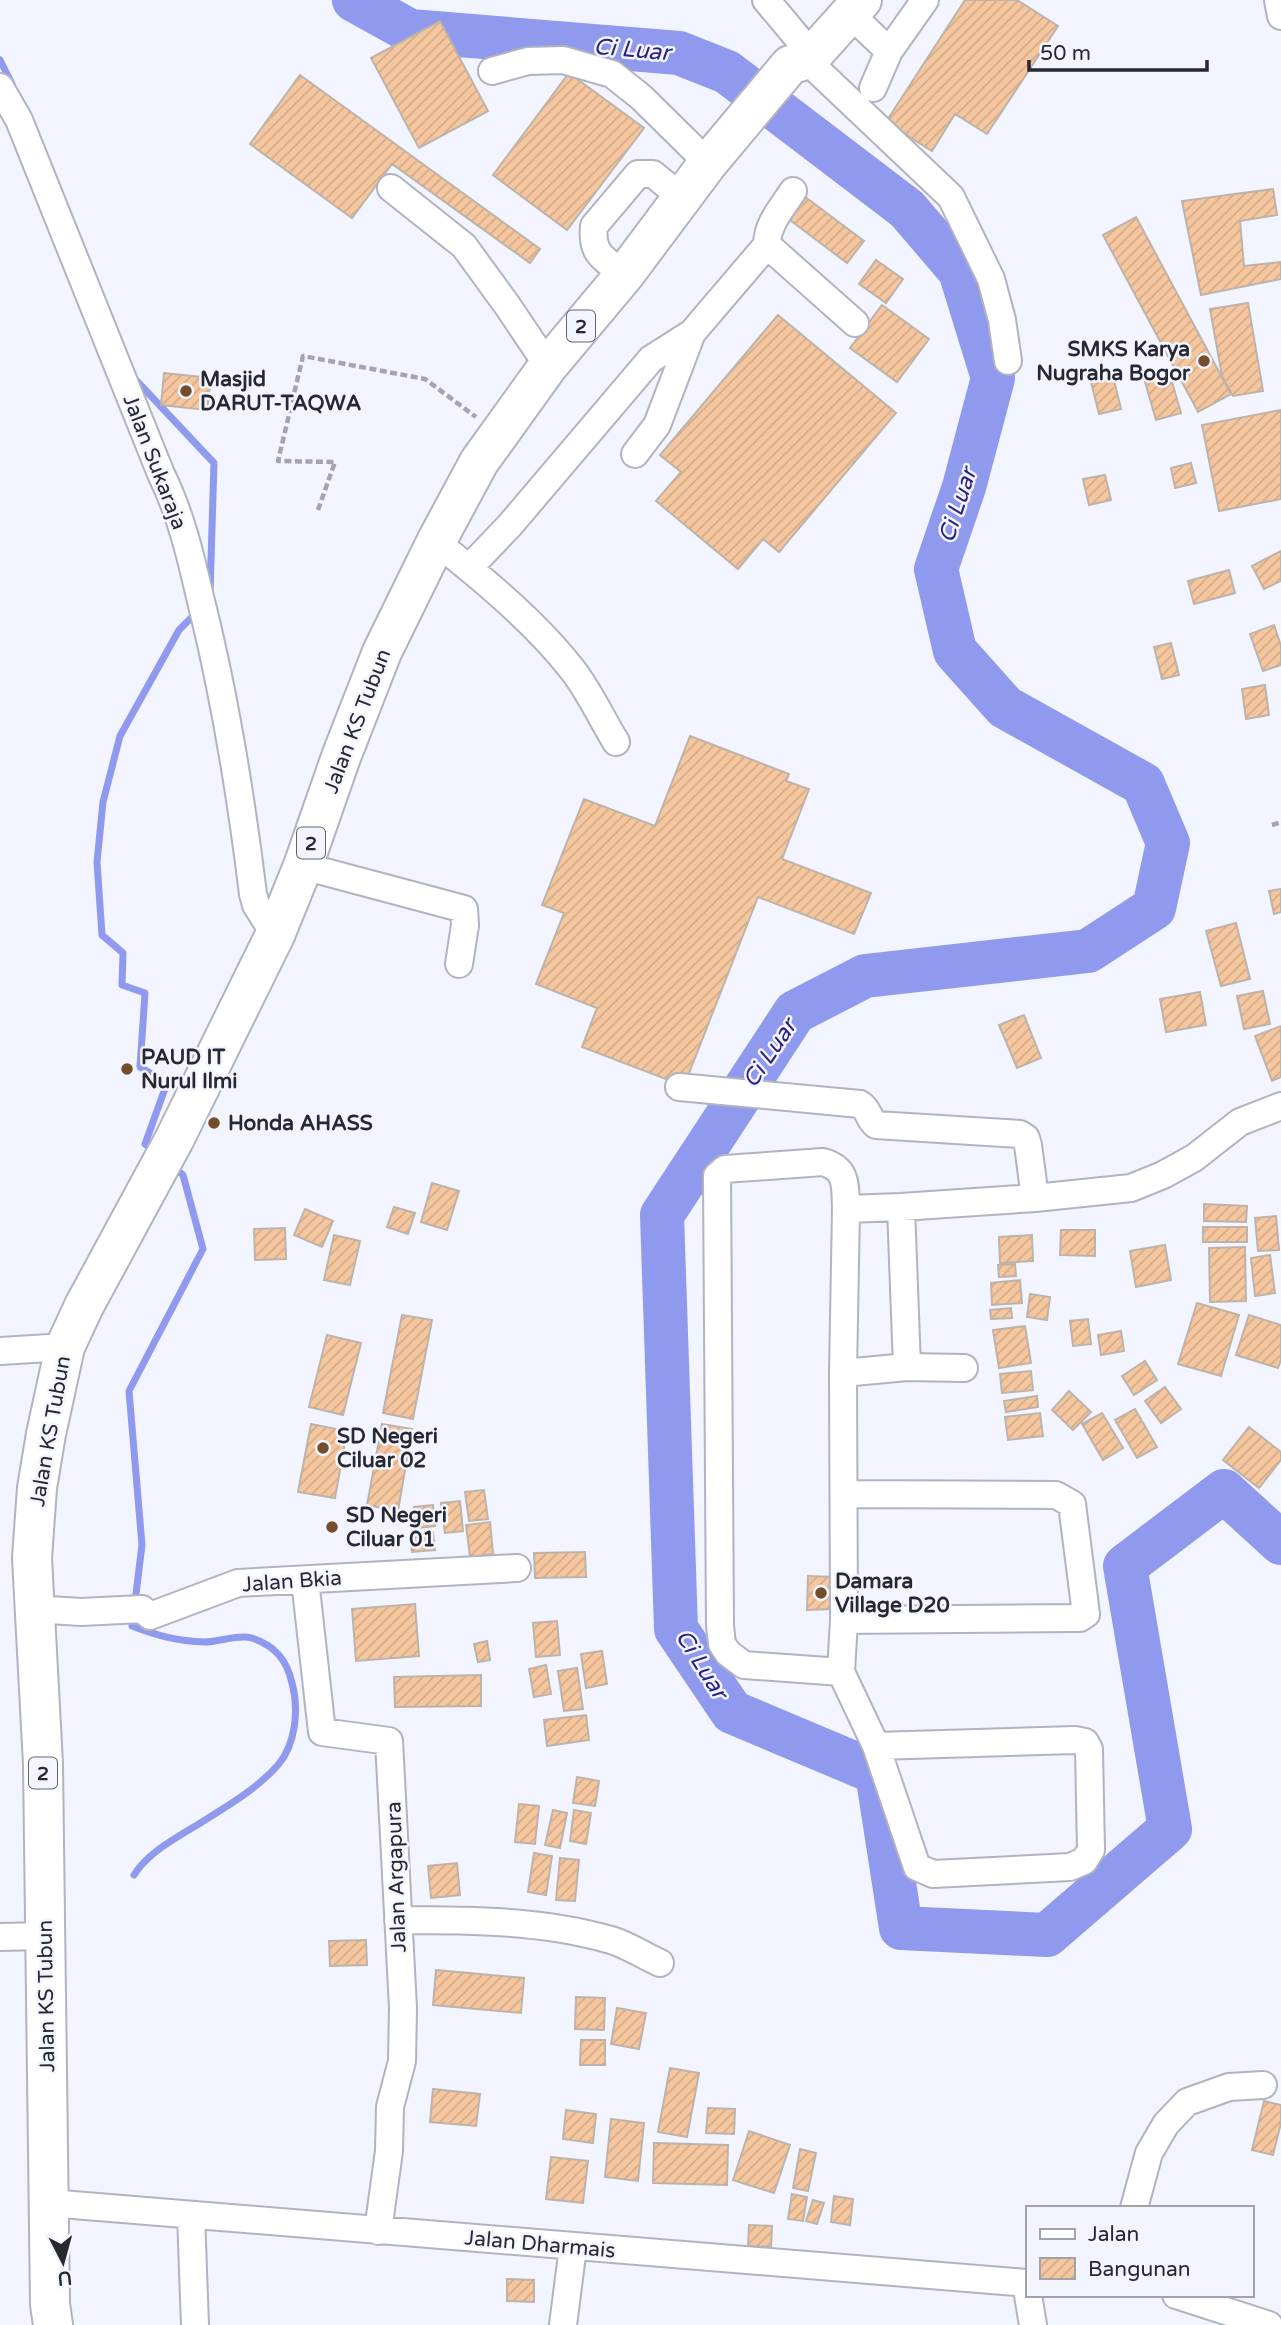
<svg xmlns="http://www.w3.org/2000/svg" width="1281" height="2325" viewBox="0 0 1281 2325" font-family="'Varela Round',sans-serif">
	<defs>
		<pattern id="building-hatch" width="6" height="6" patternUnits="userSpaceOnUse" patternTransform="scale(1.75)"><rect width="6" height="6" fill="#f6c79f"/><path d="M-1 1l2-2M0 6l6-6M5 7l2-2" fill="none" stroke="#d3ab89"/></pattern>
	</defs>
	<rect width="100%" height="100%" fill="#f2f4ff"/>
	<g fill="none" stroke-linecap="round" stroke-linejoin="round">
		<path stroke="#8f99ee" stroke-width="7" d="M0,60L12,84
			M134,378L214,463L210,593
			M154,1151L145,1144L167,1083L140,1067L145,993L122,985L123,953L102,935L97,862L103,802L120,736L179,630L198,611
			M134,1875C147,1854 171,1841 192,1828C221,1810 255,1791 278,1765C296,1744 299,1709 292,1683C287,1661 276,1646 252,1638C239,1634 219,1642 205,1642C177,1641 158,1636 132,1626L142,1545L129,1391L203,1249L183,1175L174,1167"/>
		<path stroke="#8f99ee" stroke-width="44" d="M354,0L410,31L679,53L727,72L907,209L960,271L993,378L964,487L936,569L955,651L1005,707L1143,784L1168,843L1154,908L1088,951L865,976L795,1012L662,1215L676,1629L732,1712L877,1773L901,1928L1047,1935L1170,1829L1125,1566L1224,1491L1281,1543"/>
	</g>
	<path fill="url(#building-hatch)" stroke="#beb3a9" stroke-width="2" d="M965,0H1017L1058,26L987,134L955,114L932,151L886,122Z
		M440,21L488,111L419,148L371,58Z
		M569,73L644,128L567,230L493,175Z
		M300,75L540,249L530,263L392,164L352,218L250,144Z
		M1273,189L1277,215L1240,221L1244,266L1281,262V279L1201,295L1182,201Z
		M804,196L864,241L847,263L786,217Z
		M1136,217L1231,394L1198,412L1103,235Z
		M876,260L903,279L886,303L859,284Z
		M1248,303L1263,391L1233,396L1222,376L1210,309Z
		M882,305L929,339L897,382L850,348Z
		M778,315L896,413L779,552L763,539L738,569L656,501L681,472L660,455Z
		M1112,372L1121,409L1099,414L1090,378Z
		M164,373L211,378L207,410L161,405Z
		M1170,375L1181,413L1156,420L1145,382Z
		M1281,410V499L1219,511L1202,425Z
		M1191,463L1196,483L1175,488L1171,468Z
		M1105,475L1111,500L1089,505L1083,479Z
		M1281,551V581L1264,589L1252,566Z
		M1229,570L1235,593L1194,604L1188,581Z
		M1274,625L1281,646V665L1263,671L1250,634Z
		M1171,643L1179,675L1162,679L1154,647Z
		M1265,685L1269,715L1246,719L1242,689Z
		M690,736L789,774L786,781L809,789L782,859L871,893L854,934L758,897L684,1086L582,1047L597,1008L536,984L564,913L542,905L584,799L655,826Z
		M1281,889V912L1274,914L1269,891Z
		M1236,923L1250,979L1221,986L1206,931Z
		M1263,991L1270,1024L1244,1029L1237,996Z
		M1200,992L1206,1025L1166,1032L1160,999Z
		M1024,1015L1041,1058L1017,1068L999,1025Z
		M1281,1026V1077L1272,1081L1255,1036Z
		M432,1183L459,1191L447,1230L421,1222Z
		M1204,1204L1247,1206L1246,1222L1204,1221Z
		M394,1207L415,1213L408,1234L387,1227Z
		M305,1209L333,1221L322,1247L294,1235Z
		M1276,1216L1279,1250L1258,1251L1255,1218Z
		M1203,1227H1247V1242H1203Z
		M285,1228L286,1259L255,1260L254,1229Z
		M1061,1230H1095V1256L1060,1255Z
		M334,1235L360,1241L350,1285L324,1280Z
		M1032,1235L1033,1261L1000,1263L999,1237Z
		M1165,1245L1171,1280L1136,1287L1130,1251Z
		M1245,1247L1246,1301L1210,1302L1209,1248Z
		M1270,1255L1275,1293L1255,1296L1251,1258Z
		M1015,1264L1016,1276L999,1277L998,1265Z
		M1020,1280L1022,1303L992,1305L991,1283Z
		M1030,1294L1050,1297L1047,1320L1027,1317Z
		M1197,1303L1239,1315L1221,1376L1178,1364Z
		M1011,1308L1012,1318L991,1319L990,1310Z
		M402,1315L432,1320L413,1419L383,1413Z
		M1249,1315L1281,1325V1360L1278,1368L1236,1355Z
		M1088,1319L1091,1344L1073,1346L1070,1321Z
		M1025,1326L1031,1363L999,1368L993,1330Z
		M1121,1331L1124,1351L1101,1355L1098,1335Z
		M327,1335L361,1343L343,1415L309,1407Z
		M1145,1361L1157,1380L1134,1395L1122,1376Z
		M1031,1371L1033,1390L1002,1393L1000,1374Z
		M1165,1387L1181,1409L1161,1423L1145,1401Z
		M1069,1391L1091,1412L1073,1430L1052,1410Z
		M1037,1396L1038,1407L1006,1412L1004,1401Z
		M1135,1409L1157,1447L1137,1458L1115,1420Z
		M1040,1413L1043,1436L1008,1440L1005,1417Z
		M1102,1413L1123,1448L1103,1460L1082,1424Z
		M311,1424L347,1431L335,1498L298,1492Z
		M382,1424L412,1429L398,1511L367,1505Z
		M1249,1427L1281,1452V1460L1259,1488L1223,1460Z
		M484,1490L488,1519L469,1521L465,1492Z
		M460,1501L463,1531L445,1533L441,1503Z
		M433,1505L435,1526L417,1528L414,1507Z
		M490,1522L493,1554L470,1557L466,1525Z
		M433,1532L435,1550L412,1552L410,1534Z
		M585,1552L586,1577L535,1578L534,1553Z
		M808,1576L836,1577L834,1609L807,1610Z
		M415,1604L419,1656L356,1661L352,1609Z
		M557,1621L560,1655L536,1657L533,1623Z
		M487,1641L490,1660L478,1662L474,1644Z
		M602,1651L607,1684L586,1688L581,1654Z
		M546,1665L551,1694L534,1697L529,1669Z
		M577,1668L583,1709L564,1711L558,1671Z
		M481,1675V1706L395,1707L394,1677Z
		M586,1715L589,1740L547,1746L544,1720Z
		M577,1777L599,1781L595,1806L573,1803Z
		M519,1804L539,1806L535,1844L515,1842Z
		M553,1810L567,1813L560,1848L545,1845Z
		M574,1810L591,1813L586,1844L570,1841Z
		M534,1853L552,1856L546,1895L528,1892Z
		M560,1858L579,1860L575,1901L556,1900Z
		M457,1863L460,1895L431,1898L428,1866Z
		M366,1940L367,1965L330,1966L329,1941Z
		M436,1970L524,1978L521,2013L433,2005Z
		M576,1997L605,1998L604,2030L575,2029Z
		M617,2008L646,2013L639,2049L611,2044Z
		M581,2040H605V2065H580Z
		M670,2068L699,2073L687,2137L658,2132Z
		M433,2089L480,2094L476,2126L430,2122Z
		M1264,2101L1281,2105V2123L1273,2155L1252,2150Z
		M708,2108L735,2109L734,2134L706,2133Z
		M566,2110L596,2114L593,2143L563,2139Z
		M611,2119L644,2123L638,2181L605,2177Z
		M749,2131L790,2145L774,2193L733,2180Z
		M654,2143L728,2145L727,2185L653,2183Z
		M800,2149L816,2153L808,2191L793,2188Z
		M551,2157L588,2161L583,2203L546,2199Z
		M792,2194L807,2197L803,2221L788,2219Z
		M834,2196L853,2199L850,2225L831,2222Z
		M813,2200L824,2203L817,2224L806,2221Z
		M749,2225L772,2226L771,2247L748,2246Z
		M507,2279L534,2280V2302L507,2301Z"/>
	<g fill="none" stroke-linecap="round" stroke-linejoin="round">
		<g stroke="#b1b3c0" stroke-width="30">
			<path id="minor" d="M766,0L797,37L818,71L951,197L991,279L1002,320L1008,361
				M1278,0L1281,16
				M851,15L889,51
				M492,71L528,61L563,60L612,74L641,97L708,163
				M0,87L19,120L161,474C181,514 191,558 201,601C225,697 241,796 253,894L256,905L275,935
				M873,88L889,51L925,0
				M391,188L464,246L507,305L548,366
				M767,245C767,224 782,208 793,191
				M625,274C604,259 591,255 594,226L638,174H653L681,197
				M635,454L657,425L692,333
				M436,542C481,577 536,623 571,668C589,690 601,718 616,742
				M469,568L510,525L651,359L692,333L767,245L855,323
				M303,866L464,909L465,925L459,964
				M679,1087L860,1104C869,1109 868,1119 876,1125L1020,1134L1026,1138L1028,1145L1035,1198
				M0,1351L65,1347
				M907,1367L964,1368
				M843,1373L907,1367L901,1207
				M844,1494L1056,1495L1072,1504L1086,1614L1080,1618H1072L844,1620
				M305,1580L322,1732L389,1741L403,2008L402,2061L390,2107L389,2151L378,2231
				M33,1609L81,1612L142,1609L150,1616L238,1583L517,1568
				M841,1672L844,1620L843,1373L846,1209
				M876,1746L1075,1740L1085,1742L1089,1749L1091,1850L1084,1861L1070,1867L933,1874L917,1867L876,1746L841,1672L744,1665L728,1653L722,1644L720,1626L717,1176L725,1169L823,1162C848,1169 845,1186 846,1209L901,1207L1035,1198L1131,1188L1163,1175L1194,1158L1240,1122L1281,1106
				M398,1920C469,1920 542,1920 611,1940C628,1945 644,1956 660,1963
				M0,1937L46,1936
				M49,2203L1027,2283
				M1134,2208L1149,2153L1166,2124L1187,2102L1229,2087L1263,2085
				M191,2215L195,2325
				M1028,2295L1033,2325
				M1176,2295L1269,2325
				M563,2325L573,2247"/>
		</g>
		<g stroke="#b1b3c0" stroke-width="42">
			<path id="highway" d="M53,2325L50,2304L43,1764L32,1558L37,1488L46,1434L65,1347L84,1306L175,1138L275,935L303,866L341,757L382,652L436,542L479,462L548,366L625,274L708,163L790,65L809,59L862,0"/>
		</g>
		<path stroke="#a3a5ae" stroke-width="4.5" stroke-dasharray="7 3.5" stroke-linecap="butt" d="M318,510L335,462L278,461L303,356L425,379L476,417
			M1272,825L1281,822"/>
		<use href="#minor" stroke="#fff" stroke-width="26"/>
		<use href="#highway" stroke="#fff" stroke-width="38"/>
	</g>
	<g fill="#744d2a" stroke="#f2f4ff" stroke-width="2.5">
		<circle cx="1204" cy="361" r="7"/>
		<circle cx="186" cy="391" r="7"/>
		<circle cx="127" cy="1069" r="7"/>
		<circle cx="214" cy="1123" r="7"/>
		<circle cx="323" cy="1448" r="7"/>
		<circle cx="332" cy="1527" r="7"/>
		<circle cx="821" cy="1593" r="7"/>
	</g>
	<g text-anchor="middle" stroke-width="5" stroke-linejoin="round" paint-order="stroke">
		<g fill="#f2f4ff" stroke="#65666d" stroke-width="2">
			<rect x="567" y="310.5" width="28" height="31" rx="5"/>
			<rect x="297" y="827.5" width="28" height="31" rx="5"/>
			<rect x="29" y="1757.5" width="28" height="31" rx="5"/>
		</g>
		<g font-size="19" font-weight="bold" fill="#28292e">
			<text x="581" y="333">2</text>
			<text x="311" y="850">2</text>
			<text x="43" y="1780">2</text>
		</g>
		<g font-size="21" font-weight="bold" fill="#28292e" stroke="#f2f4ff" text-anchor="start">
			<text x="1190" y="356" text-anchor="end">SMKS Karya<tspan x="1190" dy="24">Nugraha Bogor</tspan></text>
			<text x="200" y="386">Masjid<tspan x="200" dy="24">DARUT-TAQWA</tspan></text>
			<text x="141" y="1064">PAUD IT<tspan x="141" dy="24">Nurul Ilmi</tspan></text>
			<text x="228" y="1130">Honda AHASS</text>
			<text x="337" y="1443">SD Negeri<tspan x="337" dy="24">Ciluar 02</tspan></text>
			<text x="346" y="1522">SD Negeri<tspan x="346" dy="24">Ciluar 01</tspan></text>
			<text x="835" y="1588">Damara<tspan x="835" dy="24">Village D20</tspan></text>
		</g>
		<g font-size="21" fill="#28292e" stroke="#f2f4ff">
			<text transform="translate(155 462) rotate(69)" y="7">Jalan Sukaraja</text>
			<text transform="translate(357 721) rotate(-69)" y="7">Jalan KS Tubun</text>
			<text transform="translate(50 1431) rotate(-80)" y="7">Jalan KS Tubun</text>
			<text transform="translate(292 1581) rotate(-4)" y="7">Jalan Bkia</text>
			<text transform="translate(396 1877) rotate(-92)" y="7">Jalan Argapura</text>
			<text transform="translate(46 1996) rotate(-91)" y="7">Jalan KS Tubun</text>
			<text transform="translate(540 2244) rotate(5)" y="7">Jalan Dharmais</text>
		</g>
		<g font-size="23" font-style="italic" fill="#2a2182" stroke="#f2f4ff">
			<text transform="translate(632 49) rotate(5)" y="8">Ci Luar</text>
			<text transform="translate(957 505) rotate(-72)" y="8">Ci Luar</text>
			<text transform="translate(769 1053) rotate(-56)" y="8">Ci Luar</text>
			<text transform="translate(702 1664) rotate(58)" y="8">Ci Luar</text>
		</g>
	</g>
	<rect x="1026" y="2206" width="228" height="91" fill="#f2f4ff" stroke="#a1a3ab" stroke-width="2"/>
	<rect x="1040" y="2229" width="35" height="10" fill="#ffffff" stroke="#a1a3ab" stroke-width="2"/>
	<text x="1088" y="2241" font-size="21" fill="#28292e">Jalan</text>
	<rect x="1040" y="2258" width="35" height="21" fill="url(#building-hatch)" stroke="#a1a3ab" stroke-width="2"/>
	<text x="1088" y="2276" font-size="21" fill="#28292e">Bangunan</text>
	<g transform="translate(63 2262) rotate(174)" stroke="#f2f4ff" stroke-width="5" paint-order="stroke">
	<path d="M0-5L12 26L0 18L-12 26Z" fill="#28292e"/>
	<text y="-10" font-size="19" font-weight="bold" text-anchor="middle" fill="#28292e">U</text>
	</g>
	<path d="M1029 60v10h178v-10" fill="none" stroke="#28292e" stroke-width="3.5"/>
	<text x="1040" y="60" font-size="21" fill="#28292e" stroke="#f2f4ff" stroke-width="5" paint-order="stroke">50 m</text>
</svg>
